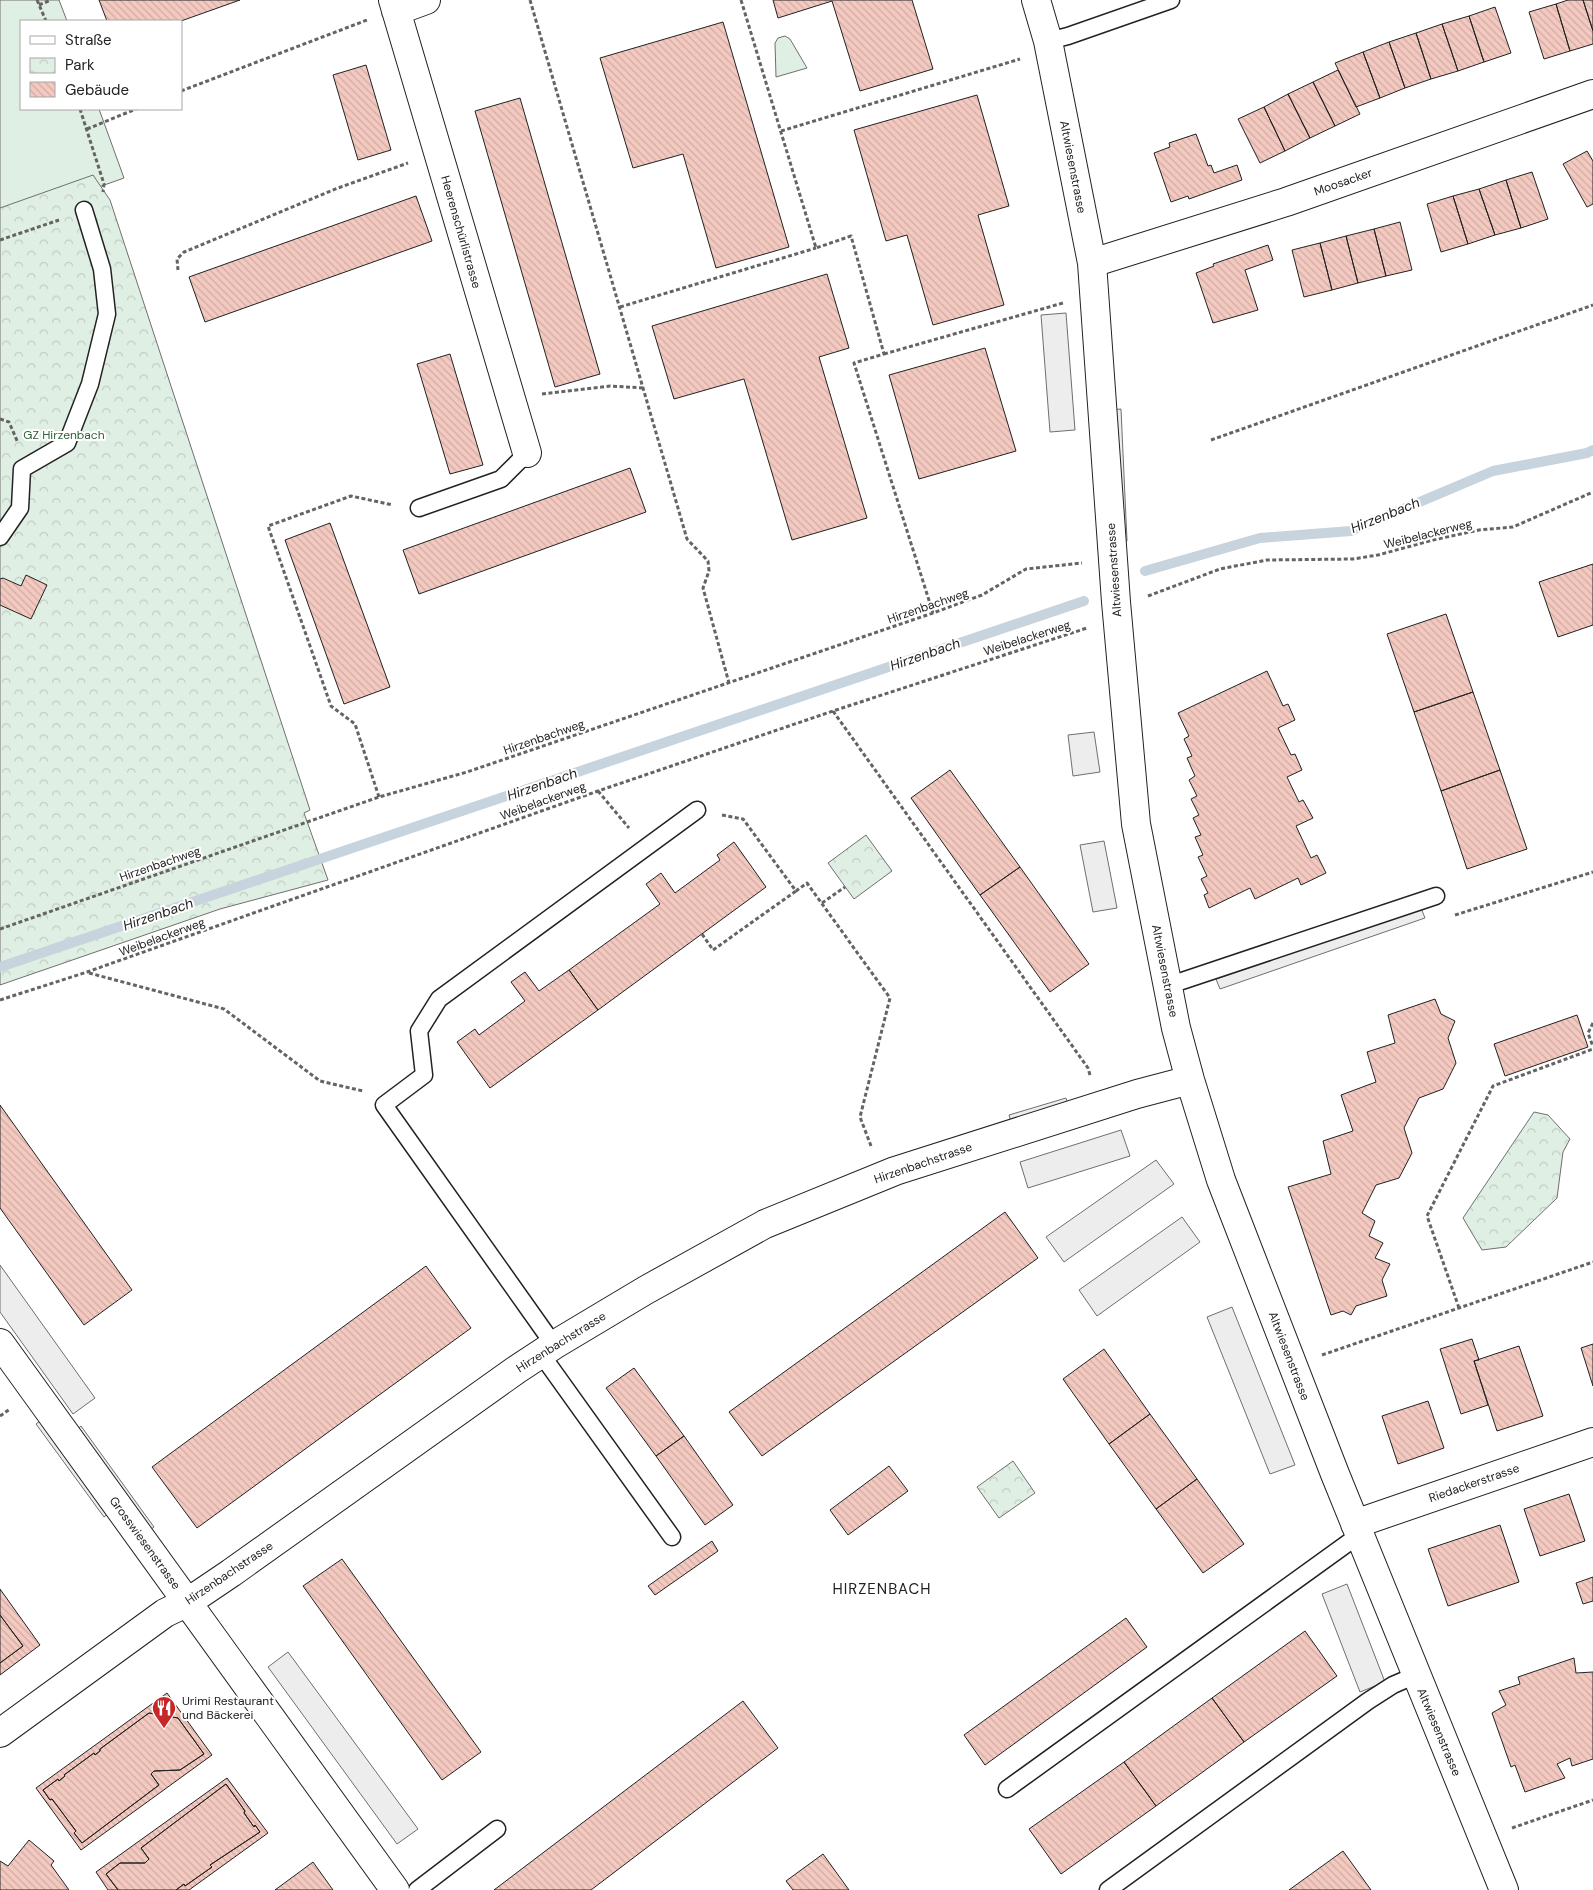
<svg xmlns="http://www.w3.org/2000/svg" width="1593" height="1890" viewBox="0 0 1593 1890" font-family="'DM Sans',sans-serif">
	<defs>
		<pattern id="park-crowns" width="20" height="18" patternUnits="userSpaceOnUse" patternTransform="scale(1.25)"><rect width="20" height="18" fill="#e0efe3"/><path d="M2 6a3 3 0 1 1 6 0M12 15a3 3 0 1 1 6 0" fill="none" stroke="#c0cdc2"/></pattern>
		<pattern id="building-back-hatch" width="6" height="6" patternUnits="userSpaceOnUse" patternTransform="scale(1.25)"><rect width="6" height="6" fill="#f3c9c0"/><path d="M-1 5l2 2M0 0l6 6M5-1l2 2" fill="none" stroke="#d0aca5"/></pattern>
	</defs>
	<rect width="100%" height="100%" fill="#fff"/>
	<path fill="#e0efe3" stroke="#6f6f6f" d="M0,0H59L67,21H21V109H99L124,178L0,222Z
		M785,36L790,39L807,68L776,77L775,43L778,38Z"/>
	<path fill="url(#park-crowns)" stroke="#6f6f6f" d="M93,175L110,200L310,810L304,813L328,880L220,909L0,985V208Z
		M866,835L892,871L854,899L828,863Z
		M1534,1112L1548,1115L1570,1139L1563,1152L1557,1198L1506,1247L1482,1250L1463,1218Z
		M1013,1461L1035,1493L999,1518L977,1487Z"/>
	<path fill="#ededed" stroke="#6f6f6f" d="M1066,313L1075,430L1050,432L1041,315Z
		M1121,409L1127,541H1115L1109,410Z
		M1094,732L1100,772L1073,776L1068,735Z
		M1104,841L1117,908L1093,912L1080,845Z
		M1421,908L1425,918L1220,989L1216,979Z
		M1066,1098L1069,1108L1012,1125L1009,1115Z
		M1121,1130L1130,1156L1028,1188L1020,1162Z
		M1156,1160L1174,1184L1064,1262L1046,1237Z
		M1182,1217L1200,1242L1097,1316L1079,1290Z
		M0,1265L95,1398L73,1414L0,1312Z
		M1232,1307L1295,1465L1270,1474L1207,1317Z
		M44,1418L112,1511L104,1517L36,1424Z
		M81,1426L154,1527L146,1533L74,1432Z
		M1347,1584L1385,1682L1360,1692L1322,1594Z
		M288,1652L418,1829L397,1844L268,1667Z"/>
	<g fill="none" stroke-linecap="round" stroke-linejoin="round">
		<path stroke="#c7d3dd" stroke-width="10" d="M1145,571L1260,538L1351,531L1493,471L1587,453L1593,450
			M0,967L1084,601"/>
	</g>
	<path fill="url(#building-back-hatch)" stroke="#222" fill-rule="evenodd" d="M99,0H240L181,21H107Z
		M773,0H912L933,69L860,91L832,1L778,18Z
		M1568,0H1583L1593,31V44L1570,51L1556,4Z
		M1583,0H1593V31Z
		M1556,4L1570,51L1544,59L1529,12Z
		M1495,7L1511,53L1484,62L1469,16Z
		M1469,16L1484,62L1458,71L1442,24Z
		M723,22L789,247L716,268L683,154L633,168L600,58Z
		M1442,24L1458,71L1431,79L1416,33Z
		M1416,33L1431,79L1405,88L1389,42Z
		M1389,42L1405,88L1380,98L1363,52Z
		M1363,52L1380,98L1356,107L1335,63Z
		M366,65L391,150L358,160L333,75Z
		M1338,70L1360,114L1335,126L1313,82Z
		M1313,82L1335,126L1310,138L1288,94Z
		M1288,94L1310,138L1285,151L1264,107Z
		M977,95L1009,206L978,215L1004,305L933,325L907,235L886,241L854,130Z
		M520,98L600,374L555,387L475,111Z
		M1264,107L1285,151L1260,163L1238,119Z
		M1196,134L1208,166L1211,165L1214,173L1237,165L1242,180L1189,199L1188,196L1171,202L1154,153L1170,147L1169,143Z
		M1587,151L1593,161V204L1587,207L1563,164Z
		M1532,172L1548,219L1521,228L1506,180Z
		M1506,180L1521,228L1495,235L1479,189Z
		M1479,189L1495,235L1468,244L1453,196Z
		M416,196L432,241L205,322L189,277Z
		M1453,196L1468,244L1441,252L1427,204Z
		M1400,222L1412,270L1386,276L1374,229Z
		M1374,229L1386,276L1358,283L1346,236Z
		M1346,236L1358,283L1332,290L1320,243Z
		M1320,243L1332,290L1304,297L1292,250Z
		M1268,245L1273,260L1245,270L1258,310L1213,323L1196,273L1214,266L1213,264Z
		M827,274L849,348L819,357L867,518L792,540L744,379L674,399L652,326Z
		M985,348L1016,451L919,479L889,375Z
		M450,354L483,465L450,474L417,364Z
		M630,468L646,512L419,594L403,550Z
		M330,523L390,687L344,704L285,540Z
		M1593,564V625L1558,637L1539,582Z
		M26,575L47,585L31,619L0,605V579L3,578L21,586Z
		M1446,614L1473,692L1414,712L1387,634Z
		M1267,671L1283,706L1288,704L1295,720L1278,728L1291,755L1295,754L1302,770L1287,777L1299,802L1303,800L1313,818L1296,826L1311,858L1317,855L1326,873L1301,885L1298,878L1255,899L1250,888L1209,908L1204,895L1208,893L1201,879L1207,876L1198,857L1203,855L1195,837L1201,835L1193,818L1199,815L1191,799L1197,796L1189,780L1195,776L1187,758L1192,756L1184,739L1189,736L1178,713Z
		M1473,692L1500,770L1441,791L1414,712Z
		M950,770L1020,867L980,895L911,798Z
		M1500,770L1527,849L1467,869L1441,791Z
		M734,842L766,887L598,1010L569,970L660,904L646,884L661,873L675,893L720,860L717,855Z
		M1020,867L1089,964L1050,992L980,895Z
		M569,970L598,1010L490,1088L457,1042L475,1029L479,1035L525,1001L511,982L525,972L539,991Z
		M1435,999L1441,1014L1455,1021L1448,1038L1456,1063L1443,1089L1419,1098L1404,1128L1412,1153L1399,1178L1376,1185L1362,1213L1375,1221L1369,1236L1383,1243L1375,1258L1390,1264L1382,1280L1387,1296L1356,1306L1351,1315L1343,1311L1331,1315L1288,1187L1331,1174L1323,1141L1353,1131L1341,1095L1376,1082L1367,1052L1395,1043L1388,1015Z
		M1577,1015L1588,1047L1505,1076L1494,1044Z
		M0,1105L132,1290L84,1325L0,1208Z
		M1005,1212L1038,1258L762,1456L729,1412Z
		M426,1266L471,1328L197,1528L152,1467Z
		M1472,1339L1479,1360L1474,1361L1488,1405L1461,1414L1440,1349Z
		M1593,1344V1386L1581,1348Z
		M1519,1346L1543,1416L1497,1431L1474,1361Z
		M1104,1349L1150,1414L1109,1444L1063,1379Z
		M634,1368L684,1436L656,1456L606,1388Z
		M1428,1401L1444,1448L1398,1464L1382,1416Z
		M1150,1414L1197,1479L1156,1509L1109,1444Z
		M684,1436L733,1505L705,1525L656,1456Z
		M889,1466L908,1491L848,1535L830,1510Z
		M1197,1479L1244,1544L1203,1573L1156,1509Z
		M1569,1494L1585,1541L1540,1556L1524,1509Z
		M1500,1525L1519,1582L1448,1606L1428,1549Z
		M712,1541L718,1551L655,1595L648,1586Z
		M342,1559L481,1752L442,1780L303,1586Z
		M1593,1577V1601L1583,1604L1576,1583Z
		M0,1589L40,1645L0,1675V1663L23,1646L0,1615Z
		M0,1615L23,1646L0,1663Z
		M1126,1618L1147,1647L985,1765L964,1735Z
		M1305,1631L1337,1676L1244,1742L1212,1698Z
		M1574,1658L1576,1673L1593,1672V1759L1572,1766L1570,1758L1557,1764L1565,1778L1525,1792L1515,1765L1511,1767L1492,1713L1506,1705L1499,1691L1520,1684L1518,1677Z
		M167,1693L212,1755L81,1850L36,1788ZM149,1713L178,1718L204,1754L180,1770L154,1771L151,1774L159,1785L82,1843L74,1833L76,1831L52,1799L50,1800L43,1790L58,1779L59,1781L65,1776L64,1775L94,1753L95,1755L100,1751V1749Z
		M1212,1698L1244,1742L1156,1806L1124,1762Z
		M743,1701L778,1748L591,1890H494Z
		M149,1713L178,1718L204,1754L180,1770L154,1771L151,1774L159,1785L82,1843L74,1833L76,1831L52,1799L50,1800L43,1790L58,1779L59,1781L65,1776L64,1775L94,1753L95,1755L100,1751V1749Z
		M1124,1762L1156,1806L1061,1874L1029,1829Z
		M227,1778L268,1833L189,1890H176L184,1884L185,1886L212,1867L210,1865L260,1832L255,1825L254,1827L244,1813L245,1811L226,1784L141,1848L149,1859L145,1863H120L106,1874L118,1890H108L96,1872Z
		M226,1784L245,1811L244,1813L254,1827L255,1825L260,1832L210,1865L212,1867L185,1886L184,1884L176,1890H118L106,1874L120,1863H145L149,1859L141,1848Z
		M29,1840L54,1861L51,1865L69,1890H0V1861L8,1866Z
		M1343,1851L1371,1890H1289Z
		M823,1854L849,1890H793L786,1881Z
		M313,1862L333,1890H275Z"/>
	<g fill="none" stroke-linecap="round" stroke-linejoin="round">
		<g stroke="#222" stroke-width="19">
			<path id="service" d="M1048,41L1068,36L1171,0
				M419,508L501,479L527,453
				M0,537L20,508L22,469L67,443L90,384L107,314L102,269L84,210
				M1167,986L1436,896
				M554,1345L384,1105L424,1075L419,1031L439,999L697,810
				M541,1354L672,1537
				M1007,1789L1359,1535
				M417,1890L497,1829
				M1108,1890L1368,1701L1393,1685L1416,1675"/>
		</g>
		<g stroke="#222" stroke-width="30">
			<path id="minor" d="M393,0L527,453
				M1036,0L1048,41L1092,263L1116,602L1136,824L1176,1028L1190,1080L1221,1180L1335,1474L1504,1890
				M396,11L426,0
				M1092,263L1286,202L1593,94
				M0,1343L395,1890
				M1355,1524L1593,1442
				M0,1733L165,1613L188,1602L231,1573L516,1370L554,1345L646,1290L765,1224L895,1171L1137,1094L1190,1080"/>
		</g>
		<path stroke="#646464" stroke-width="3" stroke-dasharray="4 2.5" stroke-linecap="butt" d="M37,0L46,21
			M530,0L687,539L708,561L709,571L703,588L729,683
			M741,0L816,248L851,236L884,354L854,363L933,613
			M39,5L51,0
			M181,91L367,20
			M80,109L104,184L103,192
			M87,129L136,109
			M781,131L1020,59
			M0,240L59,220
			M178,270L177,259L184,252L338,188L408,163
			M620,307L816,248
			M884,354L1063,303
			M542,394L610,386L643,388
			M0,419L9,422L18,443
			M1211,440L1593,305
			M1148,596L1220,569L1267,560L1353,559L1378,555L1433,540L1479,530L1513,527L1593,492
			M833,711L1088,1068L1090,1075
			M598,791L629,828
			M379,797L355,724L331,706L268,526L351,496L393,505
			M722,815L743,819L796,891L807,883L890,998L860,1117L871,1146
			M822,903L845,887
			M1455,915L1593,872
			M0,929L379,797L467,772L933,613L982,595L1026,569L1082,563
			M702,934L713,950L796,891
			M89,973L224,1009L320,1081L363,1091
			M0,1000L87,972L598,791L833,711L1087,628
			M1593,1023L1588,1033L1593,1047
			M1459,1308L1427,1216L1493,1086L1593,1049
			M1322,1355L1593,1262
			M0,1416L10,1409
			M1512,1828L1593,1800"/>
		<use href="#service" stroke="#fff" stroke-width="16"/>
		<use href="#minor" stroke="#fff" stroke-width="28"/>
	</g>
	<defs>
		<g id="restaurant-pin" transform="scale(1.25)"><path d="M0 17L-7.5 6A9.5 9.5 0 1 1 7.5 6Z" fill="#c62828" stroke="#fff"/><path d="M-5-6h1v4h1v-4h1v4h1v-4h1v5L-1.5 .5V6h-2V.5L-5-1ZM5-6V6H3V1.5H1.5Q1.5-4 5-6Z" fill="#fff"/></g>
	</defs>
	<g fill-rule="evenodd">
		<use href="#restaurant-pin" x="164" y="1708"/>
	</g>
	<g text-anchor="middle" stroke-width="4" stroke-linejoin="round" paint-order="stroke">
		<g font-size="12" fill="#222" stroke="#fff">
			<text transform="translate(1073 167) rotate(79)" y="4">Altwiesenstrasse</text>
			<text transform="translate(1343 182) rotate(-19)" y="4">Moosacker</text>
			<text transform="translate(461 232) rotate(74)" y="4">Heerenschürlistrasse</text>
			<text transform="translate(1428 534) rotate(-14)" y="4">Weibelackerweg</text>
			<text transform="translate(1114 570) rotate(-94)" y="4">Altwiesenstrasse</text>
			<text transform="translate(928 606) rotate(-19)" y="4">Hirzenbachweg</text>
			<text transform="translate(1027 638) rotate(-18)" y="4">Weibelackerweg</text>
			<text transform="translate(544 737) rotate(-19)" y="4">Hirzenbachweg</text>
			<text transform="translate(543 801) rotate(-20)" y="4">Weibelackerweg</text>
			<text transform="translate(160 864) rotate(-19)" y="4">Hirzenbachweg</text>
			<text transform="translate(162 937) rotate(-20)" y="4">Weibelackerweg</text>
			<text transform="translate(1165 971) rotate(79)" y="4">Altwiesenstrasse</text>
			<text transform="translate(923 1163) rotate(-19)" y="4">Hirzenbachstrasse</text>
			<text transform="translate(561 1342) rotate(-32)" y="4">Hirzenbachstrasse</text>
			<text transform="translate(1289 1356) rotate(69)" y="4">Altwiesenstrasse</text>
			<text transform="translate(1474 1483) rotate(-19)" y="4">Riedackerstrasse</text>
			<text transform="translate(145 1543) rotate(54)" y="4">Grosswiesenstrasse</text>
			<text transform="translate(229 1573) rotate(-34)" y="4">Hirzenbachstrasse</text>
			<text transform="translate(1439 1732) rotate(67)" y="4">Altwiesenstrasse</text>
		</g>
		<g font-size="12" fill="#2f5e38" stroke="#fff">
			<text x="64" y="439">GZ Hirzenbach</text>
		</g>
		<g font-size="12" fill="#222" stroke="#fff" text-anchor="start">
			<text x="182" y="1705">Urimi Restaurant<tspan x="182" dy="14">und Bäckerei</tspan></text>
		</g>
		<g font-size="14" font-style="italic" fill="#222" stroke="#fff">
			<text transform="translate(1385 515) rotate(-22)" y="5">Hirzenbach</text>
			<text transform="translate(925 654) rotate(-19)" y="5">Hirzenbach</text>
			<text transform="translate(542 784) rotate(-19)" y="5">Hirzenbach</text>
			<text transform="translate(158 914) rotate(-19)" y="5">Hirzenbach</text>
		</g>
		<g font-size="15" letter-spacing="1" fill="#222" stroke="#fff">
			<text x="882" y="1594">HIRZENBACH</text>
		</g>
	</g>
	<rect x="20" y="20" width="162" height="90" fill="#ffffff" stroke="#a7a7a7"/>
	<rect x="30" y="36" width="25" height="8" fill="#ffffff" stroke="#a7a7a7"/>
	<text x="65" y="45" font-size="15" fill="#222222">Straße</text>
	<rect x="30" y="58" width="25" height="15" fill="url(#park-crowns)" stroke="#a7a7a7"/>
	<text x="65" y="70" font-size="15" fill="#222222">Park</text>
	<rect x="30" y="82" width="25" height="15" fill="url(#building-back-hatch)" stroke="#a7a7a7"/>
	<text x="65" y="95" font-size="15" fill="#222222">Gebäude</text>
</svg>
